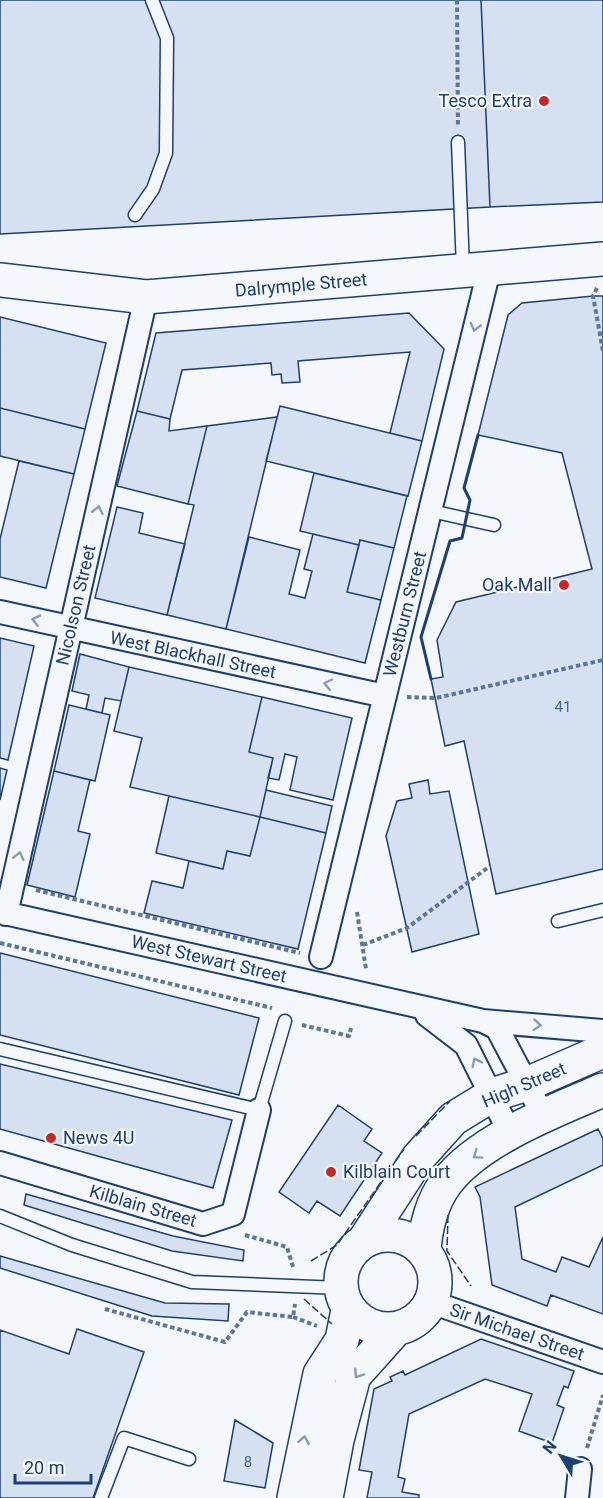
<svg xmlns="http://www.w3.org/2000/svg" width="603" height="1498" viewBox="0 0 603 1498" font-family="Roboto,sans-serif">
	<rect width="100%" height="100%" fill="#f4f7fb"/>
	<path fill="#d5e0f0" stroke="#1d3f73" stroke-width="1.5" d="M0,0H481L490,207L0,234Z
		M481,0H603V202L490,207Z
		M593,296H603V869L496,894L464,741L445,746L431,679L443,677L437,640L456,602L592,569L562,453L478,435L508,315L522,303Z
		M409,313L444,349L422,441L390,433L410,352L298,361L300,382L282,383L281,374L272,375L271,363L182,370L170,419L137,411L156,333Z
		M0,317L106,343L85,429L0,408Z
		M280,406L422,441L408,496L266,461Z
		M0,408L85,429L74,474L0,456Z
		M137,411L170,419L169,431L207,426L188,504L117,486Z
		M277,417L226,629L167,615L194,505L188,504L207,426Z
		M19,461L74,474L46,588L0,577V539Z
		M314,473L407,496L394,548L360,540L359,545L300,531Z
		M117,507L143,513L139,533L185,544L167,615L95,598Z
		M313,534L359,545L347,592L381,600L365,663L226,629L249,537L300,550L289,594L305,598L312,571L304,569Z
		M360,540L394,548L381,600L347,592Z
		M0,638L34,646L8,760L0,758Z
		M80,654L129,667L121,701L105,698L102,713L86,709L89,695L72,691Z
		M129,667L262,697L249,752L273,758L260,817L130,787L142,738L114,731Z
		M262,697L352,718L333,800L290,790L297,757L285,754L279,780L268,778L273,758L249,752Z
		M69,705L110,715L95,781L54,771Z
		M0,768L7,770L0,800Z
		M54,771L90,780L78,831L90,834L75,897L27,885Z
		M428,780L430,794L449,791L479,934L412,952L386,836L397,801L412,798L409,784Z
		M266,790L332,806L326,833L260,817Z
		M169,796L260,817L250,856L227,851L223,869L156,853Z
		M260,817L326,833L298,949L144,913L152,881L183,888L189,861L223,869L227,851L250,856Z
		M0,953L259,1018L239,1095L0,1035Z
		M0,1064L232,1120L213,1188L0,1129Z
		M338,1105L372,1129L364,1141L382,1153L340,1216L317,1201L309,1213L279,1192Z
		M598,1129L603,1139V1165L515,1207L522,1259L556,1272L562,1257L589,1267L603,1237V1314L551,1295L547,1306L492,1285L480,1197L475,1187Z
		M26,1194L173,1236L244,1250L243,1261L172,1251L24,1205Z
		M0,1256L165,1303L229,1304L228,1321L152,1316L0,1268Z
		M77,1329L144,1352L93,1498H0V1330L69,1354Z
		M481,1339L574,1371L568,1388L564,1386L557,1405L564,1408L552,1443L519,1431L532,1394L485,1379L409,1414L398,1477L405,1479L402,1492L419,1495V1498H367L372,1472L359,1470L374,1389L392,1381L390,1377L403,1371L405,1375Z
		M235,1420L273,1443L265,1488L224,1481Z"/>
	<g fill="none" stroke-linecap="round" stroke-linejoin="round">
		<g stroke="#1d3f73" stroke-width="15">
			<path id="lane" d="M458,142L463,268
				M135,215L153,189L166,153L167,38L152,0
				M431,511L494,525
				M558,921L603,910
				M0,1049L259,1110L285,1021
				M0,1216L72,1245L192,1282L340,1288
				M101,1498L124,1438L189,1459"/>
		</g>
		<g stroke="#1d3f73" stroke-width="26">
			<path id="street" d="M0,612L385,696
				M0,912L483,1021L603,1031
				M6,914L146,297
				M321,957L489,270
				M427,1015L466,1045L510,1133
				M483,1021L497,1028L543,1115
				M0,1163L203,1224L233,1214L259,1110
				M431,1302L603,1362
				M577,1498L580,1469"/>
		</g>
		<g stroke="#1d3f73" stroke-width="36">
			<path id="primary" d="M0,280L146,297L603,259"/>
		</g>
		<g stroke="#1d3f73" stroke-width="36">
			<path id="highway" d="M341 1282a47 47 0 1 1 94 0a47 47 0 1 1-94 0Z
				M364,1241L418,1158L453,1119L492,1095L527,1084L603,1051
				M424,1252C425,1229 432,1201 446,1183C478,1140 554,1111 603,1090
				M294,1498L320,1374L342,1340L348,1310
				M326,1498L337,1440L354,1376L396,1329"/>
		</g>
		<path stroke="#5e769c" stroke-width="4" stroke-dasharray="4.5 3" stroke-linecap="butt" d="M457,0L458,125
			M597,288L593,296L603,351
			M407,697L436,698L603,660
			M36,890L300,953
			M357,912L366,969
			M0,943L272,1008
			M363,945L407,928L490,866
			M302,1025L349,1036L351,1028
			M245,1235L287,1247L293,1267
			M105,1309L225,1342L247,1312L293,1317L295,1304
			M293,1317L317,1326
			M587,1448L603,1395"/>
		<use href="#lane" stroke="#f4f7fb" stroke-width="12"/>
		<use href="#street" stroke="#f4f7fb" stroke-width="22"/>
		<use href="#primary" stroke="#f4f7fb" stroke-width="33"/>
		<use href="#highway" stroke="#f4f7fb" stroke-width="33"/>
		<path stroke="#1d3f73" stroke-width="1.5" stroke-dasharray="8 3" stroke-linecap="butt" d="M416,1136L450,1101
			M448,1215L447,1251L471,1286
			M311,1261L337,1245L404,1149
			M304,1299L332,1324"/>
		<path stroke="#1d3f73" stroke-width="3" d="M431,679L421,637L450,541L462,538L470,500L464,488L478,435"/>
	</g>
	<defs><path id="oneway-chevron" d="M-2-3.5L2.5 0L-2 3.5" fill="none" stroke-width="1.6" stroke-linecap="round" stroke-linejoin="round" transform="scale(1.5)"/></defs>
	<g stroke="#889bb7">
		<use href="#oneway-chevron" transform="translate(475 327) rotate(104)"/>
		<use href="#oneway-chevron" transform="translate(98 510) rotate(-77)"/>
		<use href="#oneway-chevron" transform="translate(36 620) rotate(-167)"/>
		<use href="#oneway-chevron" transform="translate(328 684) rotate(-168)"/>
		<use href="#oneway-chevron" transform="translate(19 856) rotate(-77)"/>
		<use href="#oneway-chevron" transform="translate(537 1025) rotate(5)"/>
		<use href="#oneway-chevron" transform="translate(476 1062) rotate(-116)"/>
		<use href="#oneway-chevron" transform="translate(477 1155) rotate(145)"/>
		<use href="#oneway-chevron" transform="translate(358 1374) rotate(124)"/>
		<use href="#oneway-chevron" transform="translate(304 1440) rotate(-79)"/>
	</g>
	<g fill="#c62828" stroke="#f4f7fb" stroke-width="2">
		<circle cx="544" cy="101" r="6"/>
		<circle cx="564" cy="585" r="6"/>
		<circle cx="51" cy="1138" r="6"/>
		<circle cx="331" cy="1172" r="6"/>
	</g>
	<g text-anchor="middle" stroke-width="4.5" stroke-linejoin="round" paint-order="stroke">
		<g font-size="15" fill="#4b6792">
			<text x="563" y="712">41</text>
			<text x="248" y="1467">8</text>
		</g>
		<g font-size="18" fill="#1d3f73" stroke="#f4f7fb" text-anchor="end">
			<text x="532" y="107">Tesco Extra</text>
			<text x="552" y="591">Oak Mall</text>
			<text x="63" y="1144" text-anchor="start">News 4U</text>
			<text x="343" y="1178" text-anchor="start">Kilblain Court</text>
		</g>
		<g font-size="18" fill="#1d3f73" stroke="#f4f7fb">
			<text transform="translate(301 285) rotate(-5)" y="6">Dalrymple Street</text>
			<text transform="translate(76 605) rotate(-77)" y="6">Nicolson Street</text>
			<text transform="translate(405 614) rotate(-76)" y="6">Westburn Street</text>
			<text transform="translate(193 655) rotate(12)" y="6">West Blackhall Street</text>
			<text transform="translate(209 959) rotate(13)" y="6">West Stewart Street</text>
			<text transform="translate(524 1085) rotate(-23)" y="6">High Street</text>
			<text transform="translate(143 1206) rotate(16)" y="6">Kilblain Street</text>
			<text transform="translate(517 1332) rotate(19)" y="6">Sir Michael Street</text>
		</g>
	</g>
	<g transform="translate(561 1456) rotate(308)" stroke="#f4f7fb" stroke-width="4.5" paint-order="stroke">
	<path d="M0-4.5L10 22L0 15L-10 22Z" fill="#1d3f73"/>
	<text y="-9" font-size="16" font-weight="bold" text-anchor="middle" fill="#1d3f73">N</text>
	</g>
	<path d="M15 1474v9h76v-9" fill="none" stroke="#1d3f73" stroke-width="3"/>
	<text x="24" y="1474" font-size="18" fill="#1d3f73" stroke="#f4f7fb" stroke-width="4.5" paint-order="stroke">20 m</text>
</svg>
